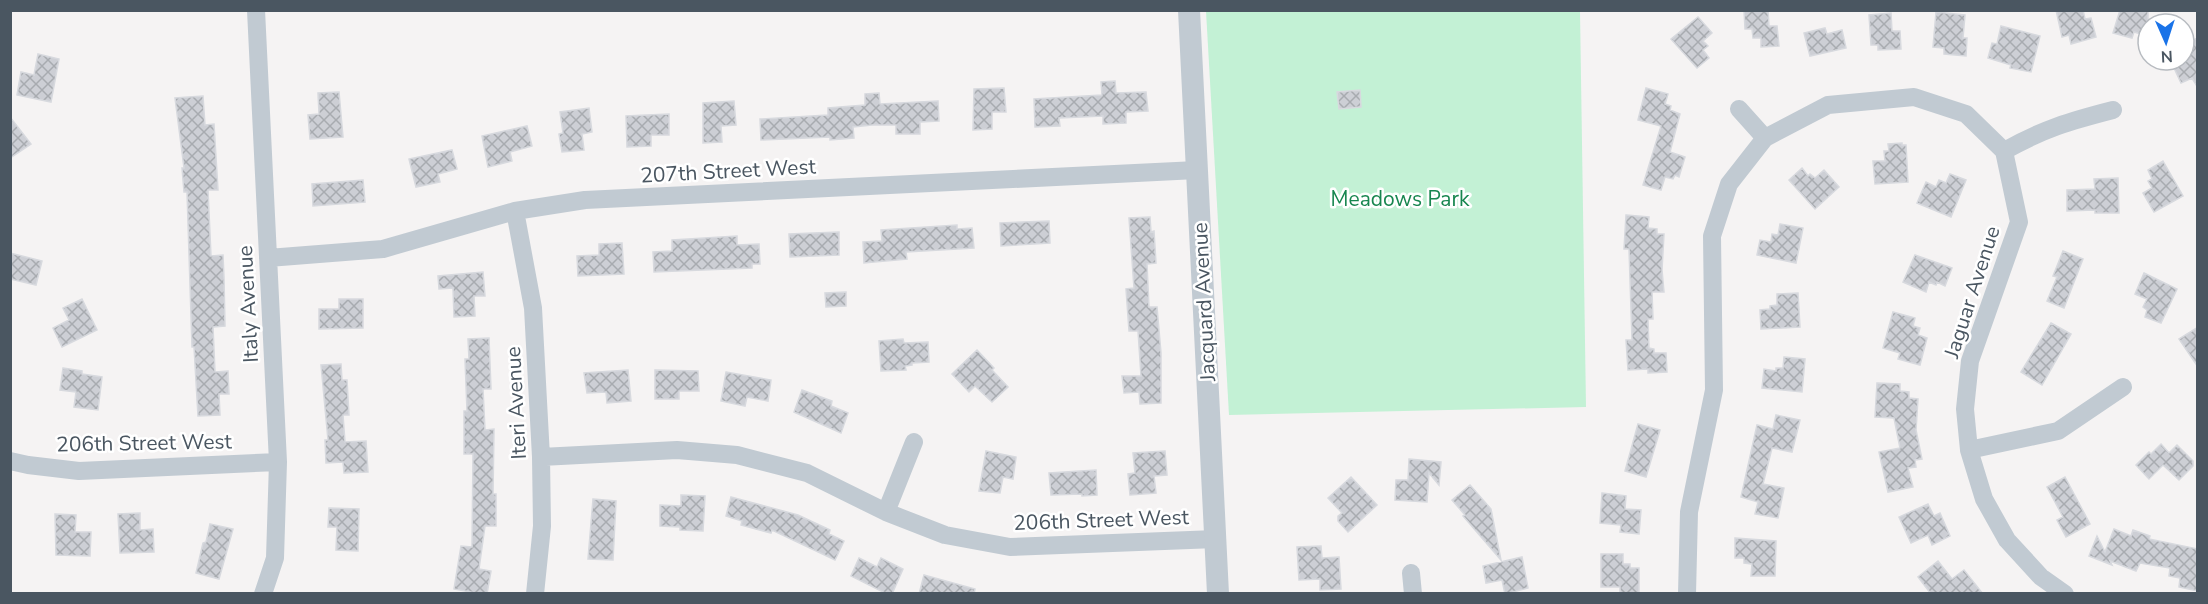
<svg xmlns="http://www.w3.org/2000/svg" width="2208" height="604" viewBox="0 0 2208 604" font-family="'Nunito Sans',sans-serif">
	<defs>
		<pattern id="building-cross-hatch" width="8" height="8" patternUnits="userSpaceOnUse" patternTransform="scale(1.5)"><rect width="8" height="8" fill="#cdcfd5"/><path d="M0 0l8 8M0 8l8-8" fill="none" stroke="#a8abb0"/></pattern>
	</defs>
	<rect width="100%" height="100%" fill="#f5f3f3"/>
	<path fill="#c3f1d5" d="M1206,11H1580L1586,407L1229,415Z"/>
	<path fill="url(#building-cross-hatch)" stroke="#d7d9de" stroke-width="1.5" d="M1744,10H1768L1769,26H1777L1779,46L1761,47V38H1753L1752,29H1745Z
		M2056,10H2083L2085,19L2091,18L2096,37L2071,44L2069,35L2062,37Z
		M2120,10H2148V36L2134,32L2132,38L2113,33Z
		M1936,12L1965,15L1963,38H1967L1966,56L1944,54V48L1933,47Z
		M1891,13L1892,31H1900L1901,49L1878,50V45H1871L1869,15Z
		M1698,17L1712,33L1703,41L1708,46L1703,50L1709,58L1697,68L1671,39Z
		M2001,26L2040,36L2031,72L2010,68L2011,65L1988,58L1992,43L1997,44Z
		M1825,28L1827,34L1842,30L1846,48L1810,56L1804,33Z
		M2198,38V88L2192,78L2181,83L2174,68L2184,61V44Z
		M38,54L59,59L51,102L17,95L21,72L34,75Z
		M1115,81L1116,93L1146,92L1148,111L1126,112V123L1103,124V116L1059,118L1060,126L1035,127L1034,99L1102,95L1101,82Z
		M1004,88L1006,112H992V129L973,130L974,89Z
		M1646,88L1668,94L1665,104L1671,106L1670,110L1680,114L1670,152L1685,157L1679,177L1675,175L1673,179L1665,177L1661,190L1643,185L1661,126L1638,120Z
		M1360,90L1361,107L1339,109L1337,92Z
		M339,92L343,137L310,139L308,115L319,114L318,93Z
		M879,93L880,104L938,101L939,121L920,122V134H896V125H872L853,127L854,138L830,140V137L761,140L760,119L828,115V108L865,105V94Z
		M203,96L205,125L214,124L218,190H208L211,256L223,255L224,278L225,326L213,327L215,372L228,371L229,394H219L220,415L198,416L194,347H192L187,192H184L182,168H184L175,98Z
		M734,101L736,125L721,126L722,142L703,143V103Z
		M589,108L592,132L582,134L584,150L562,152L559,134L563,133L560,112Z
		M669,114V135H651V146L627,147L626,116Z
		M10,117L31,144L10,158Z
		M527,126L532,146L510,152L512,161L488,167L482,136Z
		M1902,143V145H1906L1908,182L1875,184L1873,161H1885L1884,151H1889L1888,144Z
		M452,150L457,169L438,174L440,182L416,187L409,159Z
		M2163,161L2183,196L2154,212L2143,193L2152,188L2148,181L2152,179L2148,170Z
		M1802,168L1808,176L1810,174L1815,178L1824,170L1839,187L1815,209L1789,180Z
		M1950,174L1966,180L1951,217L1917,203L1926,182L1936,187L1939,180L1946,183Z
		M2118,178L2119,213H2095V210L2067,211V190L2095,189L2094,179Z
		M363,180L365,202L313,206L312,184Z
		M1626,215L1649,217L1648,228L1657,229V234H1664L1662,270L1664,292H1652L1653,319H1648L1649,348L1654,349V353H1666L1667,372L1648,373V369L1628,370L1626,340H1632L1629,249H1624Z
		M1150,217L1151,232L1154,231L1156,263L1147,264L1149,307H1157L1161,353V403L1140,404L1139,392L1124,393L1122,376H1141L1138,331H1129L1126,289L1134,288L1129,218Z
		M1049,221L1050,243L1001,246L1000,223Z
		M1780,224L1803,228L1796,263L1757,255L1760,240L1771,242L1772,234L1778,235Z
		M957,225V229L972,228L974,248L906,252L907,259L864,263L863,242L882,241L881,230Z
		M839,232V255L790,257L789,234Z
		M737,236V245L759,244L760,264H752V268L654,272L653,252L672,251V240Z
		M622,243L624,274L578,276L577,256L599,255V244Z
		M2063,251L2083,259L2064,308L2047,301L2057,277L2053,276Z
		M10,253L42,261L36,285L10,279Z
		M1915,255L1952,268L1945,286L1937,282L1936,285L1929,282L1926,292L1903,282Z
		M483,272L485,296H474L475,316L454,317L453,288L439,289L438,276Z
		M2144,273L2177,289L2161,323L2145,317L2147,310L2143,307L2147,299L2135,294Z
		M846,292V306L826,307L825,293Z
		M1798,293L1800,327L1761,329L1760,310L1770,309V306L1777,305V294Z
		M82,299L97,330L62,347L53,328L69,320L63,308Z
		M339,299H363V328L319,329V309H339Z
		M1893,312L1915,318L1913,326L1920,328L1918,335L1927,338L1920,365L1898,359L1900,353L1883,348Z
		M2051,323L2071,334L2042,385L2021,372Z
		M2198,327V367L2179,339Z
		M489,338L491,389H483L485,430L494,429L493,494H496V526H485L479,569L491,571L487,594H481L454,589L461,546L472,547L473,454H464V411H467L465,359H469L468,339Z
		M903,339L904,343L928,342L929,362L912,363V365L905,366L906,370L881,371L879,341Z
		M977,350L994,368L992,370L1008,387L992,402L975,386L969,392L952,374Z
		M1784,357L1805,359L1802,392L1762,388L1764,369L1776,371V368H1783Z
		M341,364L342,380H347L349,415H343L345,442L366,441L368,472L344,473L343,462L326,463L325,440H328L321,365Z
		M63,368L82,371V374L102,377L98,410L74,407L76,392L60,390Z
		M628,370L631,401L607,403L606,392L587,393L584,373Z
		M655,370L698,371L699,391H679V399H655Z
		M726,372L771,380L768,401L747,397L745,406L721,401Z
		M1877,383L1900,384V391L1909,392V398L1918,399L1916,430L1922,459L1915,460L1916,467L1908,468L1913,487L1888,492L1879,452L1900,448L1894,418L1875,417Z
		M802,390L832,401L831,406L848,413L841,433L794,412Z
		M1776,415L1800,420L1792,452L1772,448L1763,484L1784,488L1778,518L1755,514L1758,502L1741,497L1757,425L1773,429Z
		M1638,424L1660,430L1646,477L1625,471Z
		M2161,444L2169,453L2177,445L2193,461V466L2179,480L2163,465L2149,479L2136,465L2149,452L2151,454Z
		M986,451L1016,457L1013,479L1003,477L1000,493L979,491Z
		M1165,451L1167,475L1154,476L1156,493L1130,495L1128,474L1135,473L1133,453Z
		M1409,459L1441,462L1439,485L1429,473L1427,502L1395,500L1396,480H1408Z
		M1096,470L1097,495L1082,496V494L1051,495L1049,473Z
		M1351,477L1377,505L1348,532L1338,521V516L1342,513L1328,498Z
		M2065,477L2090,524L2066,537L2057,520L2063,517L2047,487Z
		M1470,485L1491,509L1501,560L1463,516L1465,515L1452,500Z
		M1602,493L1626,496L1625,509L1641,510L1639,534L1620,532L1621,525L1600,523Z
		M681,495L705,496L703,531L680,530V527L660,526V505L681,506Z
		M731,497L798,515L830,530L829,534L844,541L835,560L772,530L771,533L741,525L742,521L726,516Z
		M593,499L616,501L613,560L588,559Z
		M1928,504L1934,516L1940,513L1950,536L1932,545L1928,535L1911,543L1899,517Z
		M329,508L359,509L358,551L336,550L337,527H328Z
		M140,513V530L153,529L154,552L120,553L118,514Z
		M55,514L76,515L75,532H91L90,556L56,555Z
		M210,524L233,529L219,579L196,573L203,543L206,542Z
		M2114,529L2131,536L2133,530L2150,536L2149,539L2198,549V591L2179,587L2180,578L2169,576L2170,568L2140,563L2136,571L2110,561L2112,565L2089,556L2097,536L2105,552Z
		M1735,538L1776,541L1775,576H1751L1752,564L1744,563V558H1735Z
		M1321,546L1322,558L1339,557L1341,589L1320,590V579L1299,580L1297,547Z
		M1601,554H1623V564H1630V568H1639V594H1620V587H1601Z
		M1522,557L1528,588L1505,594L1502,580L1486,583L1483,566Z
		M859,558L877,567L881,558L903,569L892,594H887L851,576Z
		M1938,561L1952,579L1964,570L1983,594H1931L1918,577Z
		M924,575L975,589L974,594H919Z"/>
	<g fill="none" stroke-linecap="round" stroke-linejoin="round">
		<path stroke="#c1cad2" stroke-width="18" d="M256,10L278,462L275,558L263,594
			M1739,109L1765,138
			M2004,151C2043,129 2070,121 2113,110
			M515,211L533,308L541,457L542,526L535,594
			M268,258L383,249L515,211L585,200L1197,170
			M1969,450L2058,431L2123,387
			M541,457L677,450L737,455L807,473L886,512L945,535L1010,547L1216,539
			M10,461L28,465L79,471L278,462
			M886,512L914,442
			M1411,573L1413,594
			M1687,594L1689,512L1714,390L1712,236L1729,184L1765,138L1828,105L1914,97L1966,114L2004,151L2019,222L1970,361L1965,409L1969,450L1984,499L2007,540L2041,577L2065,594"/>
		<path stroke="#c1cad2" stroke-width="22" d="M1189,10L1218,594"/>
	</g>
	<g text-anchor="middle" stroke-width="5" stroke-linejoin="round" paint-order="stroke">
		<g font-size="21" fill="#4a5661" stroke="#fff">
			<text transform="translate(728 171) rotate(-3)" y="7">207th Street West</text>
			<text transform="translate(1972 292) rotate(-72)" y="7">Jaguar Avenue</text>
			<text transform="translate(1204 302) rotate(-93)" y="7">Jacquard Avenue</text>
			<text transform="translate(248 304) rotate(-93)" y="7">Italy Avenue</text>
			<text transform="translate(516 403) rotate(-93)" y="7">Iteri Avenue</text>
			<text transform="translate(144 443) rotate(-1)" y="7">206th Street West</text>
			<text transform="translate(1101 520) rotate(-2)" y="7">206th Street West</text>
		</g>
		<g font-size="21" fill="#17864f" stroke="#fff">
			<text x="1400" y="206">Meadows Park</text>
		</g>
	</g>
	<rect width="2208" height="604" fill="none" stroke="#4a5661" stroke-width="24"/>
	<g transform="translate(2166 42) rotate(177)"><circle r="28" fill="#ffffff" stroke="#b7bbc0" stroke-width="1.5"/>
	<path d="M0-4.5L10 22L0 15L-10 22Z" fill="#1a73e8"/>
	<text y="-9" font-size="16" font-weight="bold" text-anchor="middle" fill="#4a5661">N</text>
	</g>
</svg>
